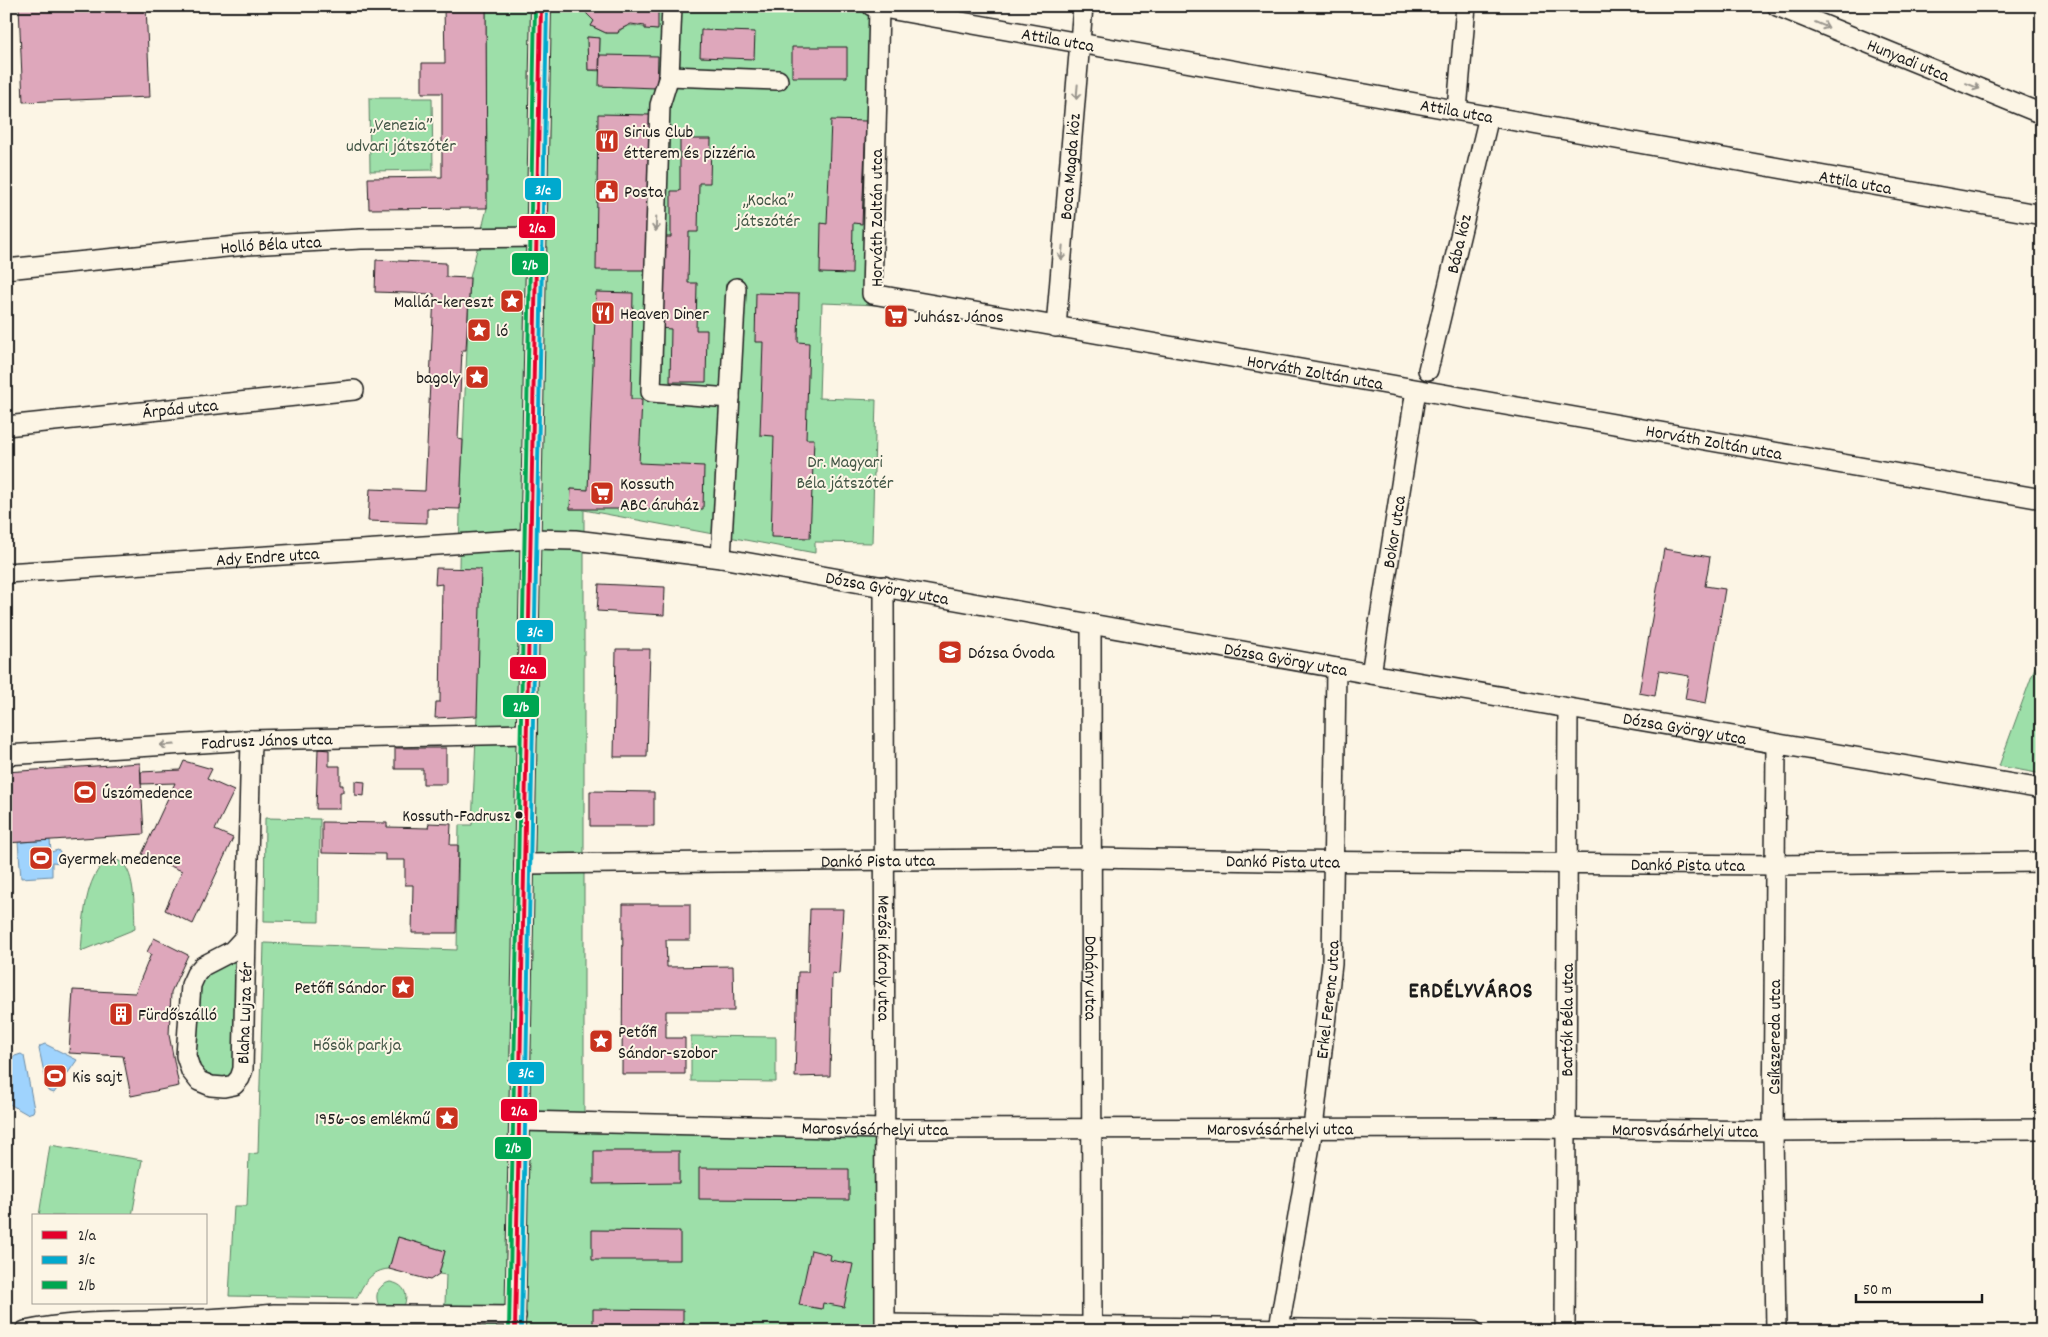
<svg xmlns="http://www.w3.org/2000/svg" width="2048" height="1337" viewBox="0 0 2048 1337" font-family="Dekko,sans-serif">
	<rect width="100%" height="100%" fill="#fcf5e5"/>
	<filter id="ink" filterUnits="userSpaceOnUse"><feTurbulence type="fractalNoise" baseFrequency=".02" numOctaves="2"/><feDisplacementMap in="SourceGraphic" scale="10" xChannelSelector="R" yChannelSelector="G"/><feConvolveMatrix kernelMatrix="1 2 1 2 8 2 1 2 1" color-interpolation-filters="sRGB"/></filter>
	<g filter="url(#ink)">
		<path fill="#9ddfa9" stroke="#5c7e62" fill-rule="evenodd" d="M486,6H584L587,14L594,21L591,26L606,33H618C628,19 644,29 657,30L658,6H858L880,8L879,305L822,303L819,398L876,400L872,543L815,542V553L584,510V1122L884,1129L885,1331H444L446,1275L439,1274L445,1251L398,1237L389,1269C372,1270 363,1283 357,1298L229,1296L234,1206H247L249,1154L258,1153L264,943L457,950L459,825H472L477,716L459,569L460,509L470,278L487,208ZM587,37L600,38L599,71L588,70ZM571,489L588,490L584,509H570Z
			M369,98H432L433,170L370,171Z
			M2042,648V774L1999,766Z
			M265,818L320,819L319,922L264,921Z
			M109,858C113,859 118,860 121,862C136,872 134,912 135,929L81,951C84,921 83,878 109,858Z
			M241,943L234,1085L191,1071V985Z
			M691,1036L776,1037V1082L691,1081Z
			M50,1145L142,1160L132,1216H39Z
			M390,1282C404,1284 409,1294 404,1306L381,1308C373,1298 377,1285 390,1282Z"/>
		<path fill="#9fd3fd" stroke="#6b8aa3" d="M50,840L51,852L58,850L63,857L60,863L52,862V876L21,878L18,842Z
			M45,1044L77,1060L54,1093L48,1091L39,1049L40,1046Z
			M21,1054L24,1056L34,1109L33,1112L27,1114L6,1102V1059Z"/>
		<path fill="#dea7bb" stroke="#1c1c1c" d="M19,6H146L150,97L23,102Z
			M444,6H486L487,208L369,209L368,178L442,177V93H422V63H445Z
			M584,6H658V30L645,29V26L631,24L619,30L618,33H606L591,26L594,21L587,14Z
			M701,30L755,32L754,59L700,57Z
			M587,37L600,38L599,70H588Z
			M792,47H847V77H792Z
			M600,55L658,56L657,88L599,86Z
			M598,114L651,115L649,270H596Z
			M831,120L866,121L862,224L853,223L852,274L820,273L821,223L827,224Z
			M680,139H711L710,183H699L698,232H689L688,283H697L696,330H707L706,382H670L671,329L659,328L661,237H671V191H680Z
			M376,260L446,263V277L470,278L466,350H462L458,439L463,440L460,509L427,508V523L368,521L370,489L425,491L434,294L375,292Z
			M596,292L633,293L631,399H642L639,463L704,466L703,509H570L571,489L588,490Z
			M756,293L799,294L798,342L809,343L806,439H814L810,538L771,537L774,436L760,435L763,342H755Z
			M1664,549L1710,557L1705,586L1725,589L1706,703L1685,699L1689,676L1659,671L1655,696L1639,693Z
			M436,568L481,569L477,716L435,718L436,702H440L442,584L435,585Z
			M599,584L665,587L664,615L597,611Z
			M616,649H650L647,757H614Z
			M395,748H446V784H423V769H395Z
			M318,749L329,750V766H340V785H343V792H340V809H316Z
			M184,761L212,769L207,779L234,791L215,830L233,838L193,924L165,910L182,871L142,854L175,783L141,784V772L180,770Z
			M140,763L144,834L6,843V772Z
			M355,781L365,782L364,796L355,795Z
			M590,791L654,792V826H590Z
			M322,822L387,823V827L428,828L429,823L451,824L450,845H458L456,933H412L413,885H405V860H385V854L322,853Z
			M623,904H690V940H666L667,967L733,966L734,1011H666V1038H685V1074H622Z
			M810,909H843L839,974L832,973L830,1076L795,1077L798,972H808Z
			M154,938L188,955L171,992L169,1035L179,1086L131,1096L123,1056L69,1053L73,990L135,993L151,954L147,952Z
			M594,1151H679V1183L594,1184Z
			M699,1168L849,1169V1200L699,1199Z
			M592,1230L680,1231V1260H592Z
			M398,1237L445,1251L439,1274L430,1280L389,1269Z
			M811,1250L831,1255L830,1260L853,1264L844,1307L823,1303L822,1309L799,1305Z
			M593,1309L683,1310V1331H593Z
			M238,1325L237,1331H227Z"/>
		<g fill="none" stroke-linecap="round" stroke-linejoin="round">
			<g stroke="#1c1c1c" stroke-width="22">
				<g id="minor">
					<path d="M672,6L669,76L660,105L651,392L730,398"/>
					<path id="s1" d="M872,6L2042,215"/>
					<path id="s2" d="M1777,6L2042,114"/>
					<path id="s3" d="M879,8L872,294L2042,499"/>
					<path d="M669,76L778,80"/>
					<path d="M1457,110L1466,6"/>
					<path id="s4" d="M6,269L247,245L361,239L537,237"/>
					<path id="s5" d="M1056,327L1083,6"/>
					<path id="s6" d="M1428,370L1489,116"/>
					<path id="s7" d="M6,426L354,390"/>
					<path d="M721,558L736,288"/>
					<path id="s8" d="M6,573L531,539L575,540L721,558L1393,678L2042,789"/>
					<path id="s9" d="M884,586L885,1331"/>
					<path id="s10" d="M1091,624L1092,1331"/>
					<path id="s11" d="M1371,674L1416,390"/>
					<path id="s12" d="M6,755L251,740L527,734"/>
					<path id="s13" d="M524,864L1091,858L1269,861L1775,865L2042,862"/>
					<path d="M246,936L243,1069L240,1078L234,1085L224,1087L211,1086L199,1081L191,1071L186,1056L191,985L196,974L203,966L232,951Z"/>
					<path d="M246,936L251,740"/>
					<path id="s14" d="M519,1121L885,1129L1539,1128L1773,1131L2042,1129"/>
					<path d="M885,1324L1473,1331"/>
					<path id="s15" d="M1279,1328L1313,1128L1332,964L1336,668"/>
					<path d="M25,1331C67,1322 109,1322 151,1321C192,1320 233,1318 274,1314L516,1316"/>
					<path d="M515,1331L541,6"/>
					<path id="s16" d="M1565,1331L1568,709"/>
					<path id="s17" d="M1776,1331L1773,1131L1776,745"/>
				</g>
			</g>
			<use href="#minor" stroke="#fcf5e5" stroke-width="19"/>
			<g stroke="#fcf5e5" stroke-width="8">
				<path id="bus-1" d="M515,1331L541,6"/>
			</g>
			<g stroke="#fcf5e5" stroke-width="8">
				<path id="bus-2" d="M521,1331L547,6"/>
			</g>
			<g stroke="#fcf5e5" stroke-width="8">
				<path id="bus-3" d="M509,1331L535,6"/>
			</g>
			<use href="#bus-1" stroke="#e4002b" stroke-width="4"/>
			<use href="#bus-2" stroke="#00a9ce" stroke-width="4"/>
			<use href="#bus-3" stroke="#00a651" stroke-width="4"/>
		</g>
		<defs><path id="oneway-shaft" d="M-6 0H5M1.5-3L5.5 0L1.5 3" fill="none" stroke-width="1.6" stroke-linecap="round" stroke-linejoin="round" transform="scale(1.25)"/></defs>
		<g stroke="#97938b">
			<use href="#oneway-shaft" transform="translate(1822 25) rotate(22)"/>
			<use href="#oneway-shaft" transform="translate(1973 86) rotate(22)"/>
			<use href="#oneway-shaft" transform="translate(1077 92) rotate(95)"/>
			<use href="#oneway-shaft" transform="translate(656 224) rotate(92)"/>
			<use href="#oneway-shaft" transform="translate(1062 253) rotate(95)"/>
			<use href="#oneway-shaft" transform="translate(167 745) rotate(176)"/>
		</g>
	</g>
	<defs>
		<g id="restaurant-square" transform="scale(1.25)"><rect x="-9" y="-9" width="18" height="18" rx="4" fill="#c8321e" stroke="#fcf5e5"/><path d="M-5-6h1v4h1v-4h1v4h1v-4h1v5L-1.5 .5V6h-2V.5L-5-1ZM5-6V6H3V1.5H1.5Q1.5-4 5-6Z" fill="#fff"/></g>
		<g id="civic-square" transform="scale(1.25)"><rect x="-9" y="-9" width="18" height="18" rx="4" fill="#c8321e" stroke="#fcf5e5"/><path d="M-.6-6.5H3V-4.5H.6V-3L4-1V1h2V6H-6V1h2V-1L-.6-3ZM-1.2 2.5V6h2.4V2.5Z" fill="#fff"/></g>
		<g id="sight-square" transform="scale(1.25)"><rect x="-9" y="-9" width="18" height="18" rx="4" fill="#c8321e" stroke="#fcf5e5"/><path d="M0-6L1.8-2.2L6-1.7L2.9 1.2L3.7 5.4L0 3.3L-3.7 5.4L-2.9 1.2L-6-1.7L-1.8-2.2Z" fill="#fff"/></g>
		<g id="supermarket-square" transform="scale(1.25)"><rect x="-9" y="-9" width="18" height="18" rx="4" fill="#c8321e" stroke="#fcf5e5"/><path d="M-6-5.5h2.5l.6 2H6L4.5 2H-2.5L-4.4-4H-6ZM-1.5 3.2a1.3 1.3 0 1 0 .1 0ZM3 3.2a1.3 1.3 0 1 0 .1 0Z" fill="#fff"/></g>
		<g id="school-square" transform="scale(1.25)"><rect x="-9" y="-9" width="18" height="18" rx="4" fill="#c8321e" stroke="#fcf5e5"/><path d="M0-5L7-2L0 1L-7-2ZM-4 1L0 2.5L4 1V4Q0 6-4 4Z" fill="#fff"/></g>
		<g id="stadium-square" transform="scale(1.25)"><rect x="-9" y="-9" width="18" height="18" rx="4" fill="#c8321e" stroke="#fcf5e5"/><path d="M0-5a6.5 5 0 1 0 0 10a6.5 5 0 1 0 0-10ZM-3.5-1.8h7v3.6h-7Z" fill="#fff"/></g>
		<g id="building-square" transform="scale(1.25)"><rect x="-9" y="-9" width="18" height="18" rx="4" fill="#c8321e" stroke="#fcf5e5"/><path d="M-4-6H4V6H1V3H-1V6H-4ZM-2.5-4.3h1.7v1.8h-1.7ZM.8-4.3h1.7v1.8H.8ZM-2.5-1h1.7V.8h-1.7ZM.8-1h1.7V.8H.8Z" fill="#fff"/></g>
	</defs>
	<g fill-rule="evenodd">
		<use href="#restaurant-square" x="607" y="141"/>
		<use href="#civic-square" x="607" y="191"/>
		<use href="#sight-square" x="512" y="301"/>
		<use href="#restaurant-square" x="603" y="313"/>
		<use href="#supermarket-square" x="896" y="316"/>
		<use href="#sight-square" x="479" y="330"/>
		<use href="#sight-square" x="477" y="377"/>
		<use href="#supermarket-square" x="602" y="493"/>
		<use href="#school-square" x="950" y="652"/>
		<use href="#stadium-square" x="85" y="792"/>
		<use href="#stadium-square" x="41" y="858"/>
		<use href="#sight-square" x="403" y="987"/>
		<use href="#building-square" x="121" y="1014"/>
		<use href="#sight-square" x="601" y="1041"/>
		<use href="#stadium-square" x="55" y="1076"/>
		<use href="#sight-square" x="447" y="1118"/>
	</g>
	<circle fill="#1c1c1c" stroke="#fcf5e5" stroke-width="2" cx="519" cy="815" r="4.5"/>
	<g text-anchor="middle" stroke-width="4" stroke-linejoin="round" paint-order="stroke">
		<g font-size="17" fill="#1c1c1c" stroke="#fcf5e5" text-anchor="end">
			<text x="510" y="821">Kossuth-Fadrusz</text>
		</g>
		<g font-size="18" fill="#1c1c1c" stroke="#fcf5e5">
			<text dy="6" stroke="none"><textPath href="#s1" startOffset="189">Attila utca</textPath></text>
			<text dy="6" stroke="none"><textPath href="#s2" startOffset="142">Hunyadi utca</textPath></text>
			<text dy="6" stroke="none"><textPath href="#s1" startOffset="594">Attila utca</textPath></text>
			<text dy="6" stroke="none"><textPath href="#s5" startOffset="161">Boca Magda köz</textPath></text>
			<text dy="6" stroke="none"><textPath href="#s1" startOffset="999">Attila utca</textPath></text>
			<text transform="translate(876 218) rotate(-90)" y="6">Horváth Zoltán utca</text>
			<text dy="6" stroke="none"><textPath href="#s6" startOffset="130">Bába köz</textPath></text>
			<text dy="6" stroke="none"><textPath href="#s4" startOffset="266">Holló Béla utca</textPath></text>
			<text dy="6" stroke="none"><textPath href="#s3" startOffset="736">Horváth Zoltán utca</textPath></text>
			<text dy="6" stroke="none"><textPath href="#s7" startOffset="175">Árpád utca</textPath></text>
			<text dy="6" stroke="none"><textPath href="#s3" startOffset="1141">Horváth Zoltán utca</textPath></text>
			<text dy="6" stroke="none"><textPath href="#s11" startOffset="144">Bokor utca</textPath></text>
			<text dy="6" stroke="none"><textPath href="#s8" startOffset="262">Ady Endre utca</textPath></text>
			<text dy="6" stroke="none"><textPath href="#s8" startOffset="886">Dózsa György utca</textPath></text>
			<text dy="6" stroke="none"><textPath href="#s8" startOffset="1291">Dózsa György utca</textPath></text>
			<text dy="6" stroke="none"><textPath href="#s8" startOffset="1696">Dózsa György utca</textPath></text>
			<text dy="6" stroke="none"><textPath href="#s12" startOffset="261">Fadrusz János utca</textPath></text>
			<text dy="6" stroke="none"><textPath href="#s13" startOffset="354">Dankó Pista utca</textPath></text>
			<text dy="6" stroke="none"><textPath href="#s13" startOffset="759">Dankó Pista utca</textPath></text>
			<text dy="6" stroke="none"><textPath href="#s13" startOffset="1164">Dankó Pista utca</textPath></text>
			<text dy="6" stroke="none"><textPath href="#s9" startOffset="372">Mezősi Károly utca</textPath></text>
			<text dy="6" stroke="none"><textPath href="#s10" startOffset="354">Dohány utca</textPath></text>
			<text dy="6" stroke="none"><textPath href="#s15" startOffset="332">Erkel Ferenc utca</textPath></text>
			<text transform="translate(244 1013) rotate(-88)" y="6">Blaha Lujza tér</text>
			<text dy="6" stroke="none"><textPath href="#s16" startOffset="311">Bartók Béla utca</textPath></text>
			<text dy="6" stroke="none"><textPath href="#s17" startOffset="294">Csíkszereda utca</textPath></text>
			<text dy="6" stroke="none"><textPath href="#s14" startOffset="356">Marosvásárhelyi utca</textPath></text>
			<text dy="6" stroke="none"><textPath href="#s14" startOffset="761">Marosvásárhelyi utca</textPath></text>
			<text dy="6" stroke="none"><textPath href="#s14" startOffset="1166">Marosvásárhelyi utca</textPath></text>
		</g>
		<g font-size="18" fill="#435646" stroke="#fcf5e5">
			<text x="401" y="130">„Venezia”<tspan x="401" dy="21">udvari játszótér</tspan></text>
			<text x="768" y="205">„Kocka”<tspan x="768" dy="21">játszótér</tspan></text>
			<text x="845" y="467">Dr. Magyari<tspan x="845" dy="21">Béla játszótér</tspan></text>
			<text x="357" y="1050">Hősök parkja</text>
		</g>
		<g font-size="18" fill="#1c1c1c" stroke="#fcf5e5" text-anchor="start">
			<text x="624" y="137">Sirius Club<tspan x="624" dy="21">étterem és pizzéria</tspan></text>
			<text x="624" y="197">Posta</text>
			<text x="494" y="307" text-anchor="end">Mallár-kereszt</text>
			<text x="620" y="319">Heaven Diner</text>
			<text x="914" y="322">Juhász János</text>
			<text x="496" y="336">ló</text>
			<text x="460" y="383" text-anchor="end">bagoly</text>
			<text x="620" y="489">Kossuth<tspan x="620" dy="21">ABC áruház</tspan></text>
			<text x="968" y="658">Dózsa Óvoda</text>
			<text x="102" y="798">Úszómedence</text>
			<text x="58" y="864">Gyermek medence</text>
			<text x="386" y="993" text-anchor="end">Petőfi Sándor</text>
			<text x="138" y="1020">Fürdőszálló</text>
			<text x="618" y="1037">Petőfi<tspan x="618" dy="21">Sándor-szobor</tspan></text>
			<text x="72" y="1082">Kis sajt</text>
			<text x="430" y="1124" text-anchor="end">1956-os emlékmű</text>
		</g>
		<g font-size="22" font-weight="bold" letter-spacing="1" fill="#1c1c1c" stroke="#fcf5e5">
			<text x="1471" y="997">ERDÉLYVÁROS</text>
		</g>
	</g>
	<g stroke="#fcf5e5" stroke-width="2">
		<rect x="524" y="177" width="38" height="24" rx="5" fill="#00a9ce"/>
		<rect x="518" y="215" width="38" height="24" rx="5" fill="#e4002b"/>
		<rect x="511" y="252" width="38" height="24" rx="5" fill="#00a651"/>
		<rect x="516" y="619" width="38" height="24" rx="5" fill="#00a9ce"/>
		<rect x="509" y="656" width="38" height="24" rx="5" fill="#e4002b"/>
		<rect x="502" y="694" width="38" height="24" rx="5" fill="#00a651"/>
		<rect x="507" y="1061" width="38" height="24" rx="5" fill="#00a9ce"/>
		<rect x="500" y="1098" width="38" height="24" rx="5" fill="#e4002b"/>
		<rect x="494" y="1136" width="38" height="24" rx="5" fill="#00a651"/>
	</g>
	<g font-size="14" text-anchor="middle" font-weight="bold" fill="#fff">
		<text x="543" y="194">3/c</text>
		<text x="537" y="232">2/a</text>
		<text x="530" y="269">2/b</text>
		<text x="535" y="636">3/c</text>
		<text x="528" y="673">2/a</text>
		<text x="521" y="711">2/b</text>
		<text x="526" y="1077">3/c</text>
		<text x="519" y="1115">2/a</text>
		<text x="513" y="1152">2/b</text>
	</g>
	<rect width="2048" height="1337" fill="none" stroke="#fcf5e5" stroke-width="25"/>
	<rect x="12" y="12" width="2023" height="1312" fill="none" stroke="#1c1c1c" stroke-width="2" filter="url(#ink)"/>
	<rect x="32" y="1214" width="175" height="90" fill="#fcf5e5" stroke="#a29e95"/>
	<rect x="42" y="1231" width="25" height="8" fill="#e4002b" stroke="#a29e95"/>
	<text x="78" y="1240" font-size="15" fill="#1c1c1c">2/a</text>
	<rect x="42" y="1256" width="25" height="8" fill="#00a9ce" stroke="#a29e95"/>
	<text x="78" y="1264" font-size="15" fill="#1c1c1c">3/c</text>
	<rect x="42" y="1281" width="25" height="8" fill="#00a651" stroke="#a29e95"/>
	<text x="78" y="1290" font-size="15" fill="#1c1c1c">2/b</text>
	<path d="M1856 1294v8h126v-8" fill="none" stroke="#1c1c1c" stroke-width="2.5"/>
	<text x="1863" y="1294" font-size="15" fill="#1c1c1c" stroke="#fcf5e5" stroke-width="4" paint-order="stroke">50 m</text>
</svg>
